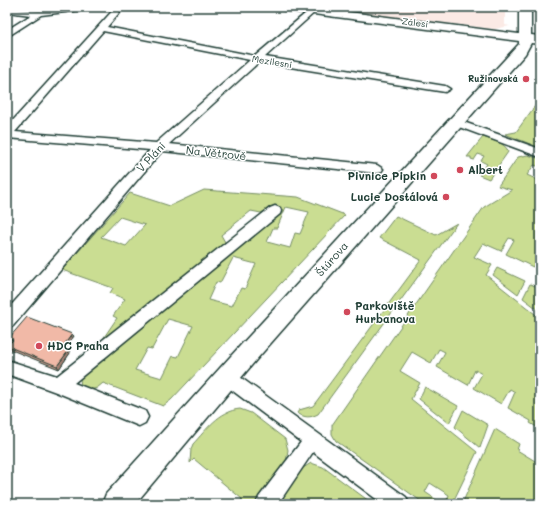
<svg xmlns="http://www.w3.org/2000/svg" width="547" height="511" viewBox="0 0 547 511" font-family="Mali,sans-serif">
	<rect width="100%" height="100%" fill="#fff"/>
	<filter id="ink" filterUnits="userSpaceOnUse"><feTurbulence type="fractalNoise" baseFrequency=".025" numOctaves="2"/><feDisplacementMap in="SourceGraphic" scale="8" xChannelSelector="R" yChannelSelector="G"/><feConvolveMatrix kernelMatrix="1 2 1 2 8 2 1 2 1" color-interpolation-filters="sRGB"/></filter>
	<g filter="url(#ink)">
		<path fill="#fbeae5" d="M312,7H505V25L510,26L494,29Z"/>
		<path fill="#cadd92" stroke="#748d63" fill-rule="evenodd" d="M540,99V148L505,134L516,132Z
			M483,137C491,140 507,143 508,152L489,179L479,175L487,164L481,161L484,156L478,154L474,160L471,159V157H467Z
			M528,155L540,159V167L534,165L527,175L540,181V253L533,267L506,254L514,240L509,238L501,251L483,243L474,257L492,265L486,275L540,318V429L530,423L531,421L508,408L515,392L510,389L501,404L474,388L482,374L475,370L468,385L437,367L445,352L439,349L431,363L412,352L400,371L420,383L411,399L477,452L452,504H445L449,495L430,483L425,492L441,503L425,504L336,441L332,434V425L484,207L512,190L498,186L518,157Z
			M204,190L298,197L345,215L171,400L163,406L103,383L97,388L90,390L81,386L80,379L82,375L279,212L271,207L261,213L251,211L221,235L225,242L222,245L98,346L117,318L113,316L125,299L110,293L113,288L62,270L130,193L170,206ZM286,207L309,212L300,234L295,233L290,248L267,242L273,228H277ZM120,217L145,225L126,246L101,237ZM233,258L256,264L245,289L241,288L232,306L208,300L216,282L220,283ZM168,319L193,326L178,357L173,356L162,378L135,370L147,348L152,349Z
			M396,216L436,235L457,223L318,414C310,418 305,418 297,413L299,410L313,406L421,260L379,238Z
			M497,268L525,281L518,294L493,275Z
			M530,284L540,288V311L523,298Z
			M425,387L458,406L449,423L419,399Z
			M240,409L251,413L285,439L288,450L286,462L254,504H239L242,499L194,459L190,463L191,449L193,444C207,429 219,411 240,409Z
			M463,410L488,425L480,448L455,427Z
			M495,429L519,444L517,450L540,464V504H462Z
			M311,463L323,467L373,504H276L300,470Z"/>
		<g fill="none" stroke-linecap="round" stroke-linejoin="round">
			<g stroke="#1f3d34" stroke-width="3">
				<path id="street" d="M69,7H93L89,9L41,15L7,37V30L31,15L7,12V8L39,11Z
					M116,7H124L107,27L255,56L312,8L316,10L315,12L265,57L445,86L450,89L445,92L259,62L169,144L377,165L383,169L381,172L377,173L162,151L13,326L7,328V310L150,150L7,138V127ZM103,31L250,60L156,143L15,132Z
					M455,119L540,149V157L451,124L450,122L451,120Z
					M275,206L280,208L281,211L280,214L74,383L145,411L148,417L145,423L139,426L56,392L7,374V360L57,376L270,208Z
					M227,369L233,372L406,497L409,504H383L313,452L278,504H256L259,497L301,442L221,382L219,377L221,372Z"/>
			</g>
			<g stroke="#1f3d34" stroke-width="3">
				<path id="secondary" d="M277,7H310L519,34V7H531V35L540,36V44L531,43L525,54L256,360L135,504H102L106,494L240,346L519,44V41L283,10Z"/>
			</g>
			<use href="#street" fill="#fff" fill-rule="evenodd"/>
			<use href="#secondary" fill="#fff" fill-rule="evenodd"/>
		</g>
		<path fill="#cf9f90" stroke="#1f3d34" d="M74,336L64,349L70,353L59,369L9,349L7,346L11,341L9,338Z"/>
		<path fill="#a98275" stroke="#1f3d34" d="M72,334L74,336L63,350L62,348Z
			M69,350L70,353L59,369L57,366Z"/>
		<path fill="#f1b9a7" stroke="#1f3d34" d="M27,317L72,334L62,348L69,350L57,366L7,346L13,340L9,338Z"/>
	</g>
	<g fill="#d1495b" stroke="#fff" stroke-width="1.5">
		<circle cx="526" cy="79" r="4"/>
		<circle cx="460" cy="170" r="4"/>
		<circle cx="434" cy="176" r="4"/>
		<circle cx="446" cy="197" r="4"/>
		<circle cx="347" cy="312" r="4"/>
		<circle cx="39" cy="346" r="4"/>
	</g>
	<g text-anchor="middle" stroke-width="3" stroke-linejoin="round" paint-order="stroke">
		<g font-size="9" fill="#1f3d34" stroke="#fff">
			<text transform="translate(415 23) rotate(7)" y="3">Zálesí</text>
			<text transform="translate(272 62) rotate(9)" y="3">Mezilesní</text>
		</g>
		<g font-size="9" font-weight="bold" fill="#1f3d34" stroke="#fff" text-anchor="end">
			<text x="518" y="82">Ružinovská</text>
		</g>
		<g font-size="11" fill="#1f3d34" stroke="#fff">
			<text transform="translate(216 153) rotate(6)" y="4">Na Větrově</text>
			<text transform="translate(151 157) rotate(-47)" y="4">V Pláni</text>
			<text transform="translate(332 259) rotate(-48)" y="4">Štúrova</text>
		</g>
		<g font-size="11" font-weight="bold" fill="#1f3d34" stroke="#fff" text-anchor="start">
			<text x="468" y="174">Albert</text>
			<text x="426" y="180" text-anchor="end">Pivnice Pipkin</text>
			<text x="438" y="201" text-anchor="end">Lucie Dostálová</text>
			<text x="355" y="310">Parkoviště<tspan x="355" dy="13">Hurbanova</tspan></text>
			<text x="47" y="350">HDC Praha</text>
		</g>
	</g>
	<rect width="547" height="511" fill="none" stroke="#fff" stroke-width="24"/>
	<rect x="12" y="12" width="523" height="487" fill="none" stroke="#1f3d34" stroke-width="1.5" filter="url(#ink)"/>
</svg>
